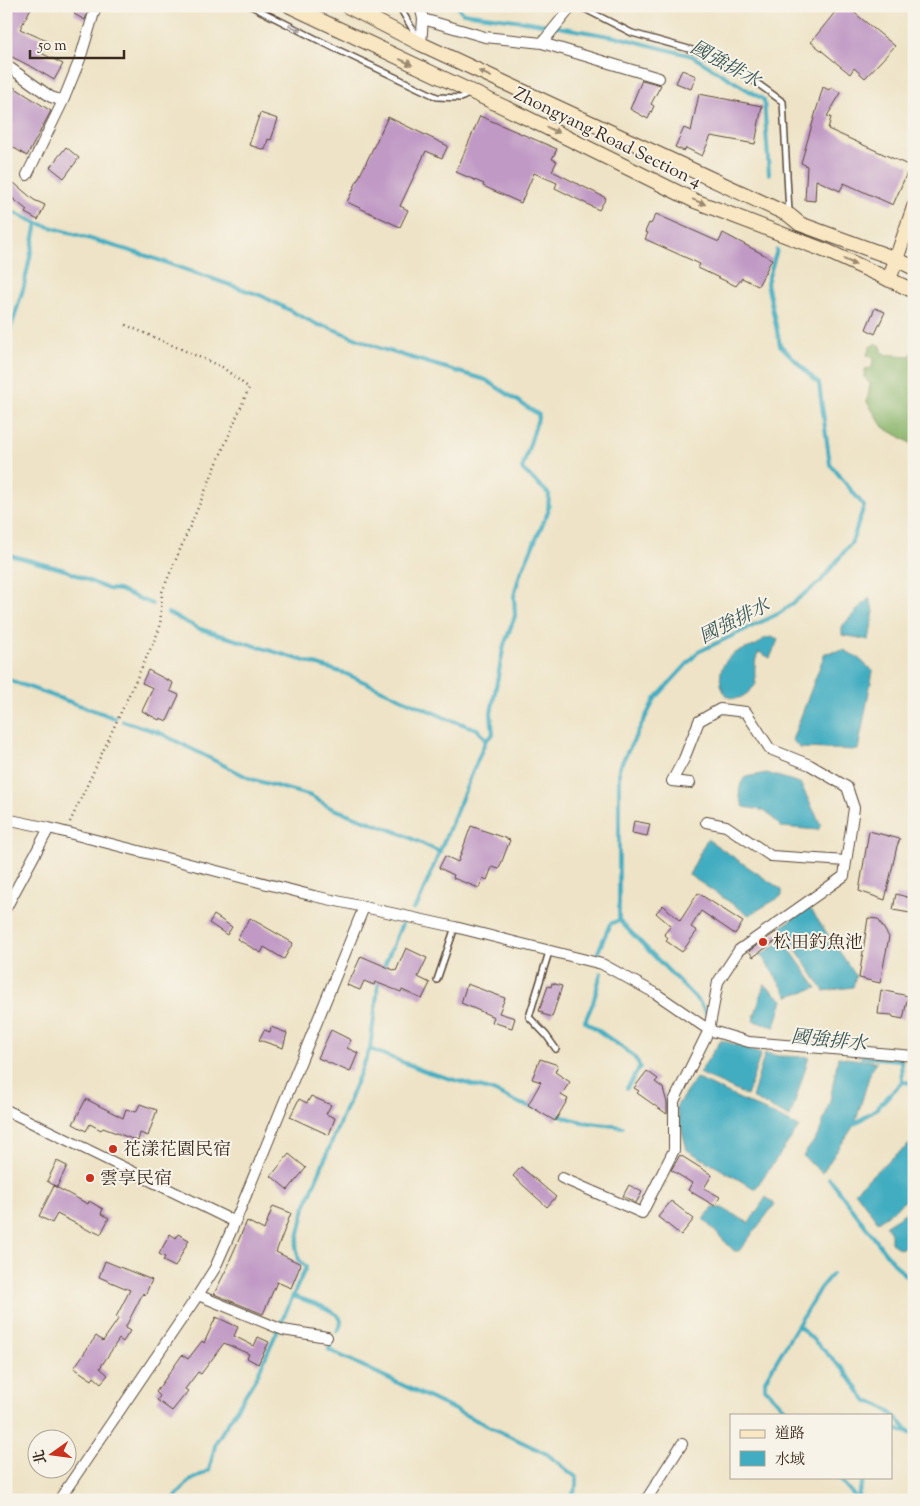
<svg xmlns="http://www.w3.org/2000/svg" width="920" height="1506" viewBox="0 0 920 1506" font-family="'Sorts Mill Goudy','Noto Serif TC',serif">
	<rect width="100%" height="100%" fill="#f7f3e8"/>
	<filter id="ink" filterUnits="userSpaceOnUse"><feTurbulence type="fractalNoise" baseFrequency=".02" numOctaves="2"/><feDisplacementMap in="SourceGraphic" scale="10" xChannelSelector="R" yChannelSelector="G"/><feConvolveMatrix kernelMatrix="1 2 1 2 8 2 1 2 1" color-interpolation-filters="sRGB"/></filter>
	<filter id="wash" filterUnits="userSpaceOnUse"><feTurbulence type="fractalNoise" baseFrequency=".0096" numOctaves="4" result="noise"/><feDisplacementMap in="SourceGraphic" scale="20" xChannelSelector="R" yChannelSelector="G"/><feGaussianBlur stdDeviation="1.12" result="paint"/><feColorMatrix in="noise" values="0 0 0 0 0 0 0 0 0 0 0 0 0 0 0 0 0 1.4 0 .05"/><feComposite in="paint" operator="in"/></filter>
	<g filter="url(#wash)">
		<rect width="100%" height="100%" fill="#eee3c6"/>
		<path fill="#8ab56c" stroke="#627045" d="M876,343L881,346L883,354L909,356L914,351V445L883,427L867,402L870,384L865,378V369L872,368L873,359L867,355L870,347Z"/>
		<path fill="#42adc1" stroke="#3e6c70" d="M869,598L874,611L869,640L842,635V626Z
			M772,637L778,640L770,658L759,652C754,657 754,676 756,684C728,720 711,680 726,661C735,649 744,651 756,645C759,644 762,640 765,638Z
			M844,650L857,657L873,671L858,750L800,748L792,740L825,653Z
			M767,773L800,783L821,825L818,830L781,827L766,811L744,807C738,795 737,788 745,777Z
			M707,839L782,890V896L749,915L689,875Z
			M809,907L856,976L853,987L824,991L781,927Z
			M783,940L817,988L788,996L761,955Z
			M764,984L783,1000L775,1027L753,1021Z
			M721,1040L761,1053L747,1096L699,1073Z
			M765,1053L779,1056L809,1057L790,1117L752,1098Z
			M838,1057L877,1062L871,1070L855,1124L822,1173L803,1156L819,1134L830,1101Z
			M696,1078L799,1127L755,1189L687,1150L676,1107Z
			M914,1141V1194L878,1222L855,1191L884,1164Z
			M766,1197L775,1204L739,1251H734L703,1219L713,1208H722L749,1223Z
			M910,1210L914,1212V1242L900,1249L891,1243V1233L886,1225Z"/>
		<g fill="none" stroke-linecap="round" stroke-linejoin="round">
			<path stroke="#42adc1" stroke-width="4" d="M457,6L463,13L530,22L626,39L692,56L764,100L769,174
				M6,209L37,223L144,255L262,296L318,325L328,327L382,349L486,380L539,415L522,469L549,494L548,512L519,577L514,596L515,616L504,645L491,713L493,734L486,740L418,904L413,909
				M6,344L24,286L37,223
				M6,554L65,570L108,589L119,590L152,604
				M168,613L200,629L344,673L448,719L477,729L486,740
				M6,679L115,718
				M123,721L160,733L251,779L311,796L331,808L400,833L440,852
				M598,957V952L610,924L619,920
				M382,971L402,924
				M601,973L593,1003L585,1021L634,1056L640,1067L627,1088
				M379,979L370,1049L427,1072L493,1091L521,1104L535,1108
				M709,1017L699,1002L619,920V768L655,699L698,652L780,613L820,582L852,542L864,506L830,464L819,384L780,345L767,283L777,250
				M862,1057L901,1060L902,1082L914,1083
				M554,1114L582,1122L623,1127
				M855,1124L877,1108L902,1082
				M829,1178L884,1251L914,1286
				M293,1296C304,1300 340,1310 341,1321C341,1325 339,1329 337,1332
				M798,1325L844,1370L867,1402C885,1402 898,1421 911,1433
				M330,1346L329,1350L547,1454L577,1478V1485L570,1500
				M791,1415L765,1388V1380L820,1288L832,1274
				M891,1428L914,1434
				M838,1477L857,1499
				M857,1499L864,1477
				M173,1500L188,1482L209,1470L216,1442L257,1376L306,1267L299,1260L296,1247L305,1207L370,1049"/>
		</g>
		<g id="blocks">
			<path fill="#c099c5" d="M13,6H32L20,29L47,41L41,53L63,64L54,80L34,68L6,54V19Z
				M78,6L88,10L85,20L74,14Z
				M840,6H846L895,46L865,78L854,68L850,74L811,42Z
				M682,70L696,76L691,89L676,83Z
				M642,80L661,85L651,104L654,106L648,119L630,109Z
				M6,82L51,111L27,156L6,143Z
				M823,87L829,90L831,87L841,93L827,116L831,117L828,129L910,166L893,205L844,183L840,191L816,180L815,201L805,200L807,166L801,163Z
				M699,94L762,106L755,144L711,136L702,156L686,148L684,151L675,147L684,128L691,131Z
				M260,113L278,119L271,140L268,139L265,150L249,145Z
				M480,116L557,149L552,159L557,161L552,171L606,198L599,210L555,188L557,183L534,173L521,203L483,186L484,184L456,172Z
				M388,117L448,146L442,158L426,151L400,206L408,210L400,227L347,202Z
				M66,147L79,158L64,178L50,167Z
				M14,183L34,200L45,205L38,220L25,213L27,210L6,193Z
				M656,214L719,242L723,233L772,259L758,286L742,278L736,286L698,268L700,264L645,239L648,233L645,232L649,223L651,224Z
				M875,308L885,312L875,334L866,329Z
				M148,670L173,683L170,691L179,695L167,721L160,718L159,720L142,711L153,688L142,683Z
				M634,821L650,824L647,836L632,833Z
				M471,826L510,840L499,869L492,867L487,880L483,878L479,888L453,878L454,875L439,868L445,856L458,862Z
				M869,831L900,839L897,846L885,900L859,891Z
				M698,893L743,922L735,934L701,911L691,927L697,931L682,952L666,941L668,938L664,934L671,926L656,913L663,905L680,921Z
				M896,894L914,899L910,913L893,910Z
				M214,915L232,927L227,935L209,923Z
				M250,918L293,943L284,959L264,947L261,953L237,939Z
				M868,918L878,919L889,937L880,983L859,978Z
				M776,932L780,938L753,957L749,951Z
				M406,948L427,958L418,977L430,983L422,999L402,990L401,992L375,982L374,985L364,981L360,990L347,985L351,975L352,976L361,956L396,971Z
				M552,983L562,986L552,1017L542,1014L543,1012L539,1011L548,986L551,987Z
				M467,984L505,998L499,1013L515,1018L512,1028L492,1022L494,1017L461,1003Z
				M881,990L908,996L903,1019L893,1017L892,1015L878,1014Z
				M271,1027L287,1033L283,1048L259,1040L264,1030L270,1032Z
				M331,1030L351,1040L347,1048L358,1053L350,1072L318,1058Z
				M540,1059L558,1065L555,1072L570,1082L561,1095L568,1099L555,1121L528,1105L541,1082L532,1079Z
				M647,1071L658,1079L655,1082L663,1088L667,1103V1114L637,1093L639,1091L634,1088Z
				M311,1096L331,1105L326,1114L335,1118L329,1135L290,1117L299,1099L307,1103Z
				M86,1099L123,1118L126,1109L136,1112L140,1104L157,1110L148,1136L140,1133L138,1141L103,1128L101,1130L90,1124L86,1131L73,1124Z
				M289,1154L306,1168L288,1190L271,1176Z
				M680,1155L712,1175L704,1188L720,1197L715,1206L688,1190L692,1183L671,1170Z
				M57,1161L67,1166L57,1187L47,1181Z
				M521,1167L556,1197L547,1207L513,1176Z
				M629,1185L642,1192L636,1203L623,1196Z
				M54,1186L88,1204L89,1201L103,1209L101,1214L109,1218L101,1234L93,1230L92,1232L57,1214L52,1223L39,1216Z
				M671,1201L694,1219L681,1235L658,1217Z
				M273,1206L291,1213L276,1252L301,1264L291,1288L277,1282L263,1314L214,1294L230,1262H229L247,1221L264,1230Z
				M170,1234L176,1238L178,1234L189,1240L175,1267L163,1261L165,1257L159,1254Z
				M105,1261L152,1280L145,1295L143,1293L125,1328L130,1331L123,1342L119,1339L100,1368L108,1375L101,1383L94,1377L92,1380L74,1368L96,1336L103,1341L119,1318L116,1317L130,1290L99,1277Z
				M216,1317L238,1327L234,1336L254,1346L258,1337L269,1342L258,1364L247,1358L249,1354L224,1343L201,1374L198,1372L185,1389L188,1391L172,1411L157,1400L160,1396L156,1392L182,1355L188,1359L202,1341L204,1343Z"/>
		</g>
	</g>
	<g filter="url(#ink)">
		<use href="#blocks" fill-opacity="0" stroke="#564637" stroke-width="1"/>
		<g fill="none" stroke-linecap="round" stroke-linejoin="round">
			<g stroke="#564637" stroke-width="8">
				<path id="lane" d="M251,6L334,48L437,97L461,98L468,94
					M399,6L417,37
					M579,6L632,33L703,53L739,70L783,102L789,212
					M549,952L529,1017L546,1035L556,1049
					M437,980L455,927"/>
			</g>
			<g stroke="#564637" stroke-width="12">
				<path id="street" d="M420,6L423,19L421,44
					M423,19L485,37L542,43L659,78
					M542,43L572,6
					M6,65L51,97L63,101L80,59L96,6
					M27,175L63,101
					M6,819L49,828L314,896L455,927L602,964L655,993L709,1030L749,1042L914,1056
					M706,822L726,826L771,856L846,861
					M6,908L49,828
					M6,1110L235,1222
					M562,1178L642,1213L674,1150V1101L709,1030L718,982L739,950L844,876L854,808L847,787L810,765L770,749L746,712L720,709L699,721L684,759L672,781L690,783
					M198,1295L283,1330L327,1337
					M59,1500L198,1295L215,1268L235,1222L364,907
					M646,1500L682,1444"/>
			</g>
			<g stroke="#564637" stroke-width="16">
				<path id="secondary" d="M290,6L525,117L695,201L829,252L914,291
					M347,6L421,44L789,215L800,224L896,259L914,268
					M889,280L914,207"/>
			</g>
			<path stroke="#564637" stroke-width="2.5" stroke-dasharray="1 4" stroke-linecap="butt" d="M70,822L160,628L162,592L249,388L222,367L126,325"/>
			<use href="#lane" stroke="#fff" stroke-width="5"/>
			<use href="#street" stroke="#fff" stroke-width="10"/>
			<use href="#secondary" stroke="#f9e7c3" stroke-width="14"/>
		</g>
		<defs><path id="oneway-solid" d="M-6-.8H1V-3.2L6.5 0L1 3.2V.8H-6Z" transform="scale(1.25)"/></defs>
		<use fill="#a79f9a" href="#oneway-solid" transform="translate(295 28) rotate(27)"/>
		<g fill="#9a8870">
			<use href="#oneway-solid" transform="translate(406 62) rotate(25)"/>
			<use href="#oneway-solid" transform="translate(485 74) rotate(-155)"/>
			<use href="#oneway-solid" transform="translate(553 130) rotate(26)"/>
			<use href="#oneway-solid" transform="translate(699 202) rotate(22)"/>
			<use href="#oneway-solid" transform="translate(850 262) rotate(25)"/>
		</g>
	</g>
	<g fill="#c8321e" stroke="#f7f3e8" stroke-width="2">
		<circle cx="763" cy="942" r="5"/>
		<circle cx="113" cy="1149" r="5"/>
		<circle cx="90" cy="1178" r="5"/>
	</g>
	<g text-anchor="middle" stroke-width="4" stroke-linejoin="round" paint-order="stroke">
		<g font-size="18" fill="#3b2a1e" stroke="#f7f3e8">
			<text transform="translate(608 137) rotate(26)" y="6">Zhongyang Road Section 4</text>
		</g>
		<g font-size="18" fill="#3b2a1e" stroke="#f7f3e8" text-anchor="start">
			<text x="773" y="948">松田釣魚池</text>
			<text x="123" y="1155">花漾花園民宿</text>
			<text x="100" y="1184">雲享民宿</text>
		</g>
		<g font-size="19" font-style="italic" fill="#3d5857" stroke="#f7f3e8">
			<text transform="translate(726 63) rotate(29)" y="7">國強排水</text>
			<text transform="translate(734 620) rotate(-27)" y="7">國強排水</text>
			<text transform="translate(829 1039) rotate(6)" y="7">國強排水</text>
		</g>
	</g>
	<rect width="920" height="1506" fill="none" stroke="#f7f3e8" stroke-width="25"/>
	<rect x="730" y="1414" width="162" height="65" fill="#f7f3e8" stroke="#aca397"/>
	<rect x="740" y="1430" width="25" height="8" fill="#f9e7c3" stroke="#aca397"/>
	<text x="775" y="1438" font-size="15" fill="#3b2a1e">道路</text>
	<rect x="740" y="1451" width="25" height="15" fill="#42adc1" stroke="#aca397"/>
	<text x="775" y="1464" font-size="15" fill="#3b2a1e">水域</text>
	<g transform="translate(52 1454) rotate(256)"><circle r="24" fill="#f7f3e8" stroke="#aca397"/>
	<path d="M0-4L9 19L0 12L-9 19Z" fill="#c8321e"/>
	<text y="-8" font-size="14" font-weight="bold" text-anchor="middle" fill="#3b2a1e">北</text>
	</g>
	<path d="M30 50v8h94v-8" fill="none" stroke="#3b2a1e" stroke-width="2.5"/>
	<text x="38" y="50" font-size="15" fill="#3b2a1e" stroke="#f7f3e8" stroke-width="4" paint-order="stroke">50 m</text>
</svg>
